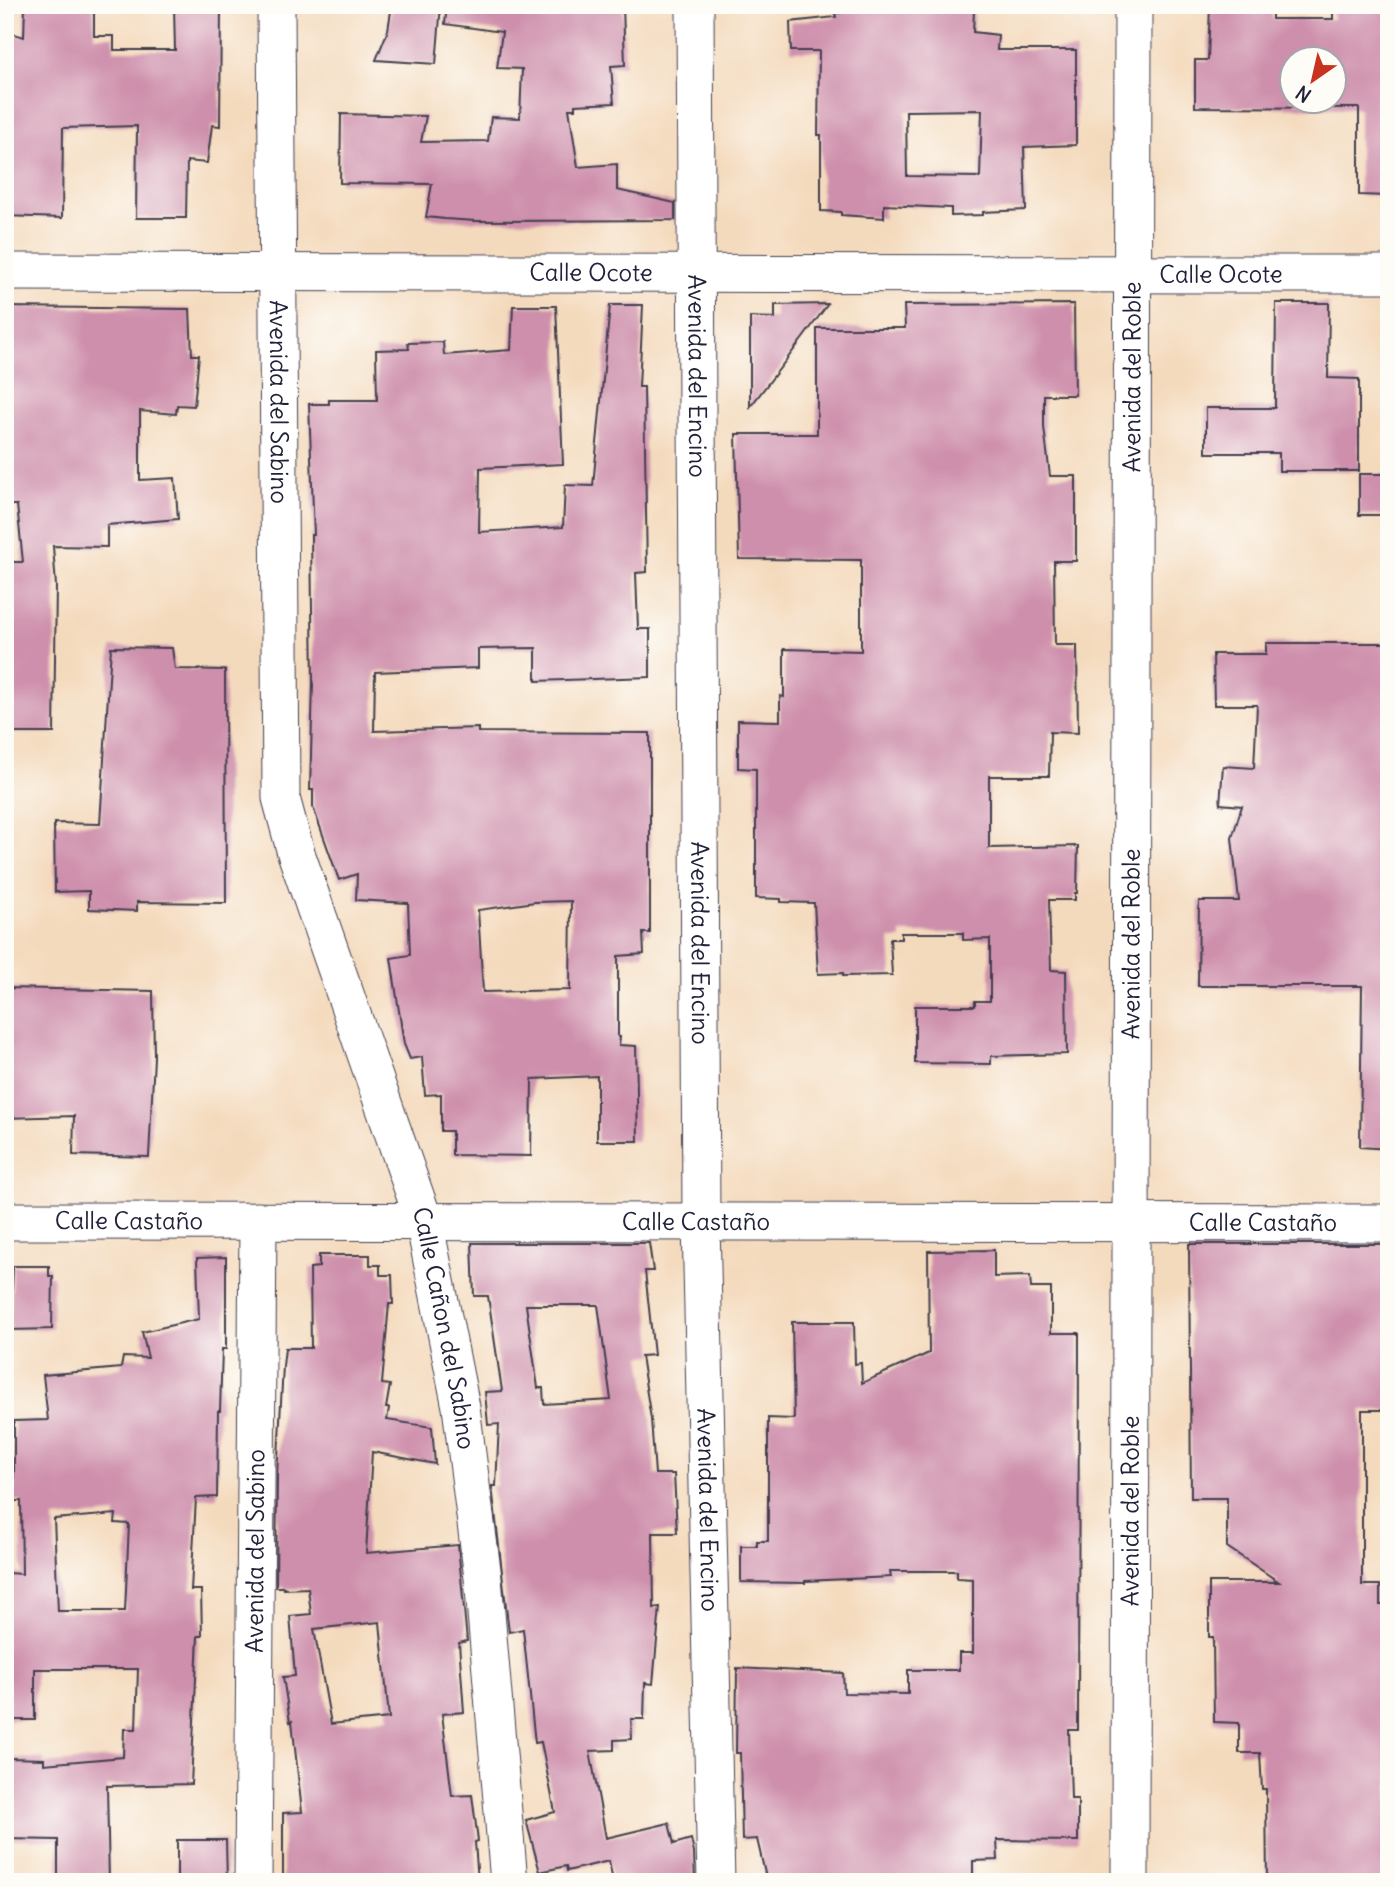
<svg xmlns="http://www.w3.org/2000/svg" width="1394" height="1887" viewBox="0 0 1394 1887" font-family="Delius,sans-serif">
	<rect width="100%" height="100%" fill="#fdfcf7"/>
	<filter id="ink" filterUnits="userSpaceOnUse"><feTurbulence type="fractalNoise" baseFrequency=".0143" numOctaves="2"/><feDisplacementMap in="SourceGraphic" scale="14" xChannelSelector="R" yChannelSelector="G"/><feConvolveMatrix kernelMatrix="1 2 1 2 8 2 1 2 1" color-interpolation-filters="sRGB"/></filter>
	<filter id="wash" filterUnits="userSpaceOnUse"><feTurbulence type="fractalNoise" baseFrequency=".00686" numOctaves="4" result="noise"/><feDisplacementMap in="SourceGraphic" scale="28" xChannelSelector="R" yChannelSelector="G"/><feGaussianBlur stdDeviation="1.57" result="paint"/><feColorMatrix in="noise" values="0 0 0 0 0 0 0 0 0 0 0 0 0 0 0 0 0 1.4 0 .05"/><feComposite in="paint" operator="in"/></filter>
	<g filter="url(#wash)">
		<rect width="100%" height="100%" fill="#f4dabd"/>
		<g id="blocks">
			<path fill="#ce8fac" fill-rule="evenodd" d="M25,5H94V36H114V50H175L174,5H221L220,126L212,125L207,163L187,161L186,218H136L137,126L63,128L62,218L5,216V31L24,37Z
				M392,5H441L436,64L376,60L388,30Z
				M447,5H623L625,65L611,66L614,103L575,105V109H569L578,167L617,164V190L675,203V220L476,221L445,219L426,217L432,184L340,183L341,114L426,116L421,142L488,141L491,117L520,118L522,69L497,68L502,32L445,24Z
				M907,5H953V9L974,10L973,32L998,35L997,50H1076V145L1024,147L1026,210L983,212V215L951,216V208L884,205V218L841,215V212L821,211V135H818L819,51H791L790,22L836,17L835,13ZM982,110L980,177L907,176L906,111Z
				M1210,5H1272V19H1333V5H1389V196L1359,195V108L1195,107V60H1208ZM1292,60H1334V102H1292Z
				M1276,303H1329L1328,378L1359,379V471H1279V453H1206V408H1275Z
				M828,304L803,338L750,407V317L775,318V305Z
				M1074,304L1075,395H1044V427L1050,476H1076V561H1054L1055,645H1077L1078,733L1050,732L1049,776H989V848L1078,846L1077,893H1075V900H1049L1051,970L1066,971L1067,1054L991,1056V1064L915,1063V1006H975V1001H990V939L963,940V933H901V939H890L892,975L843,976V973L818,974L814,903L781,902V899L756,898V769L738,768V720L780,721V696L784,697V649L861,651V560L739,559L736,434H817V328H905L904,305Z
				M610,305H643L639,387H644L647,572L636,573L638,629H650V677L536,681V648L478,649V668L375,672L374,731L478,728V732L650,733V933H643L644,954L618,956V1037H620L619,1045L636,1046L638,1141H597V1076L532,1079L531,1156L452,1155V1131H441V1094L425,1095L422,1057L410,1059L404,1044L391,958L410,955L408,903L356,900L357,874L339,880L313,807V790H310L313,683L311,535H314L309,404H329V400H377L376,350L409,349L408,343L443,342L444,355L511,350L513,306H556L563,464L480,468L479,532L563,527L565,485L593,486ZM571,901L570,990L483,992L478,910L535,902Z
				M7,307L190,309L192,355H199L194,406L177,405L176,414L140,411V480L175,478L178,519L107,525V547L53,546L56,586L54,733H5V562H23L17,505H5Z
				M1359,474H1389V515H1359Z
				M1266,643H1389V1149L1360,1147L1362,986H1198L1199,901H1239L1232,838L1242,806L1220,804L1223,766L1254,768L1257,705H1214L1213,654H1266Z
				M111,647L172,648L175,669L225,670L226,903L137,902V911L89,909V891L55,892L54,823L100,824Z
				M5,988L153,991L154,1057L149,1157L73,1155L74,1116L5,1118Z
				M472,1243H649L653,1271H645L654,1355L641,1356L651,1419L655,1474H674L677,1533H653L654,1608L660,1607L653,1684L645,1683L644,1719H631L632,1739L614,1740V1750L590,1751L606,1838L669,1823L674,1844L691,1839L694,1853L695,1882H613L609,1861L567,1871L566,1866L540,1872L526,1820L555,1812L541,1742L535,1743L523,1629L509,1632L492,1486H496L499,1424L488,1425L485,1392L502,1391L488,1296H474ZM526,1305H598L611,1400L544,1404L543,1388H538Z
				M1189,1244H1389V1410H1362V1585H1380V1605H1389V1882H1267L1266,1789H1262L1260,1753H1239V1723L1214,1722L1213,1637H1209V1582H1279L1227,1547V1498H1191Z
				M994,1250V1277L1030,1276L1031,1288H1051V1333H1079L1078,1730H1069L1071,1799H1078V1841L997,1840L998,1860L973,1861V1882H767L757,1839L742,1840L740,1753H736L737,1668L843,1673L844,1693L908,1694V1670H959V1653H973V1579L957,1578V1571H890L891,1577L805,1581V1583L741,1582V1546H757V1541H768V1418L794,1419L792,1322H854L855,1364L861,1363L862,1383L929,1353L928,1251Z
				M319,1255H370V1265H380V1275H392L393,1304H389L382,1384L390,1385L386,1408H389L387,1420L432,1427L435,1464L372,1452L366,1553L458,1545L467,1641L459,1643L464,1712L442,1714L452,1796L472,1795L478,1841L475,1842L478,1882H283V1813L302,1812L292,1721L290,1722L283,1677L295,1676L290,1616L311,1614L308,1588L284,1589V1587H276L277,1475L283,1366L285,1348H311L310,1268L319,1267ZM380,1622L389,1718L331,1724L314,1629Z
				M226,1257V1349H222L220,1411H218L217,1497L196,1498L191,1590H201L202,1636H198L191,1784L107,1786L109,1882H58V1840L5,1839L9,1758L44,1759V1764L123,1757L124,1729H136L138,1669H35V1720H5V1604L8,1573L22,1574L21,1501H14V1421L48,1420L43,1375L121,1368L123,1357L148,1358L142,1332L199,1319L197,1258ZM116,1514L115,1523L129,1524L125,1611H58L54,1519Z
				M13,1266H49V1276H53L52,1329L10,1330Z
				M177,1840H226L227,1882H177Z"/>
		</g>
	</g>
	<g filter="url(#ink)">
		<use href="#blocks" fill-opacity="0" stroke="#423e4e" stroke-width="2"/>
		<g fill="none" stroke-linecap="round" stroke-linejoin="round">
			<g stroke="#423e4e" stroke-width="39">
				<g id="minor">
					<path id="s1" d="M276,5L281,798L296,853L424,1221L461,1407L483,1578L509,1882"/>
					<path id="s2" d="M695,5L701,1222L716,1882"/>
					<path id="s3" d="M5,272C466,270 928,277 1389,274"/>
					<path id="s4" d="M5,1221L1389,1223"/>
					<path id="s5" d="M253,1882L258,1221"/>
					<path id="s6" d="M1130,1882L1133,5"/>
				</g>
			</g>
			<use href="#minor" stroke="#fff" stroke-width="37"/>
		</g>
	</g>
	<g text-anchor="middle" stroke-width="5" stroke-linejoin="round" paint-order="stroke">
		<g font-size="24" fill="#22223b" stroke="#fdfcf7">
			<text dy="8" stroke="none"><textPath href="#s3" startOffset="586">Calle Ocote</textPath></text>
			<text dy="8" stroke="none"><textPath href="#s3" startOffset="1216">Calle Ocote</textPath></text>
			<text dy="8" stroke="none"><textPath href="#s2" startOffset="371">Avenida del Encino</textPath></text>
			<text dy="8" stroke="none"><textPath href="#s6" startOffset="1505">Avenida del Roble</textPath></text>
			<text dy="8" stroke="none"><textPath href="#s1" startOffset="397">Avenida del Sabino</textPath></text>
			<text dy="8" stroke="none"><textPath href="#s6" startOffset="938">Avenida del Roble</textPath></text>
			<text dy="8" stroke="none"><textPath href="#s2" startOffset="938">Avenida del Encino</textPath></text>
			<text dy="8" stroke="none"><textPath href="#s4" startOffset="124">Calle Castaño</textPath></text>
			<text dy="8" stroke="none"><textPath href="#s4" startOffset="691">Calle Castaño</textPath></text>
			<text dy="8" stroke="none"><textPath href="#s4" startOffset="1258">Calle Castaño</textPath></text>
			<text dy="8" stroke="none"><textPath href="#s1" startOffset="1349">Calle Cañon del Sabino</textPath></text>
			<text dy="8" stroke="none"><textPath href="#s6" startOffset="371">Avenida del Roble</textPath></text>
			<text dy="8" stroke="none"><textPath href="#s2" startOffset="1505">Avenida del Encino</textPath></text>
			<text dy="8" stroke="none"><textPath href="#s5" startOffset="331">Avenida del Sabino</textPath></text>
		</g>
	</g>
	<rect width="1394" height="1887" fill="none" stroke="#fdfcf7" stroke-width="28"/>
	<g transform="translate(1313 80) rotate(214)"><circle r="33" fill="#fdfcf7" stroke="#a5a5ac" stroke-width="2"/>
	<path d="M0-5L12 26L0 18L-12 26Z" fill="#c8321e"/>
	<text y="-10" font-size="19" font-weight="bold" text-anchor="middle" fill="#22223b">N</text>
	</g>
</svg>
